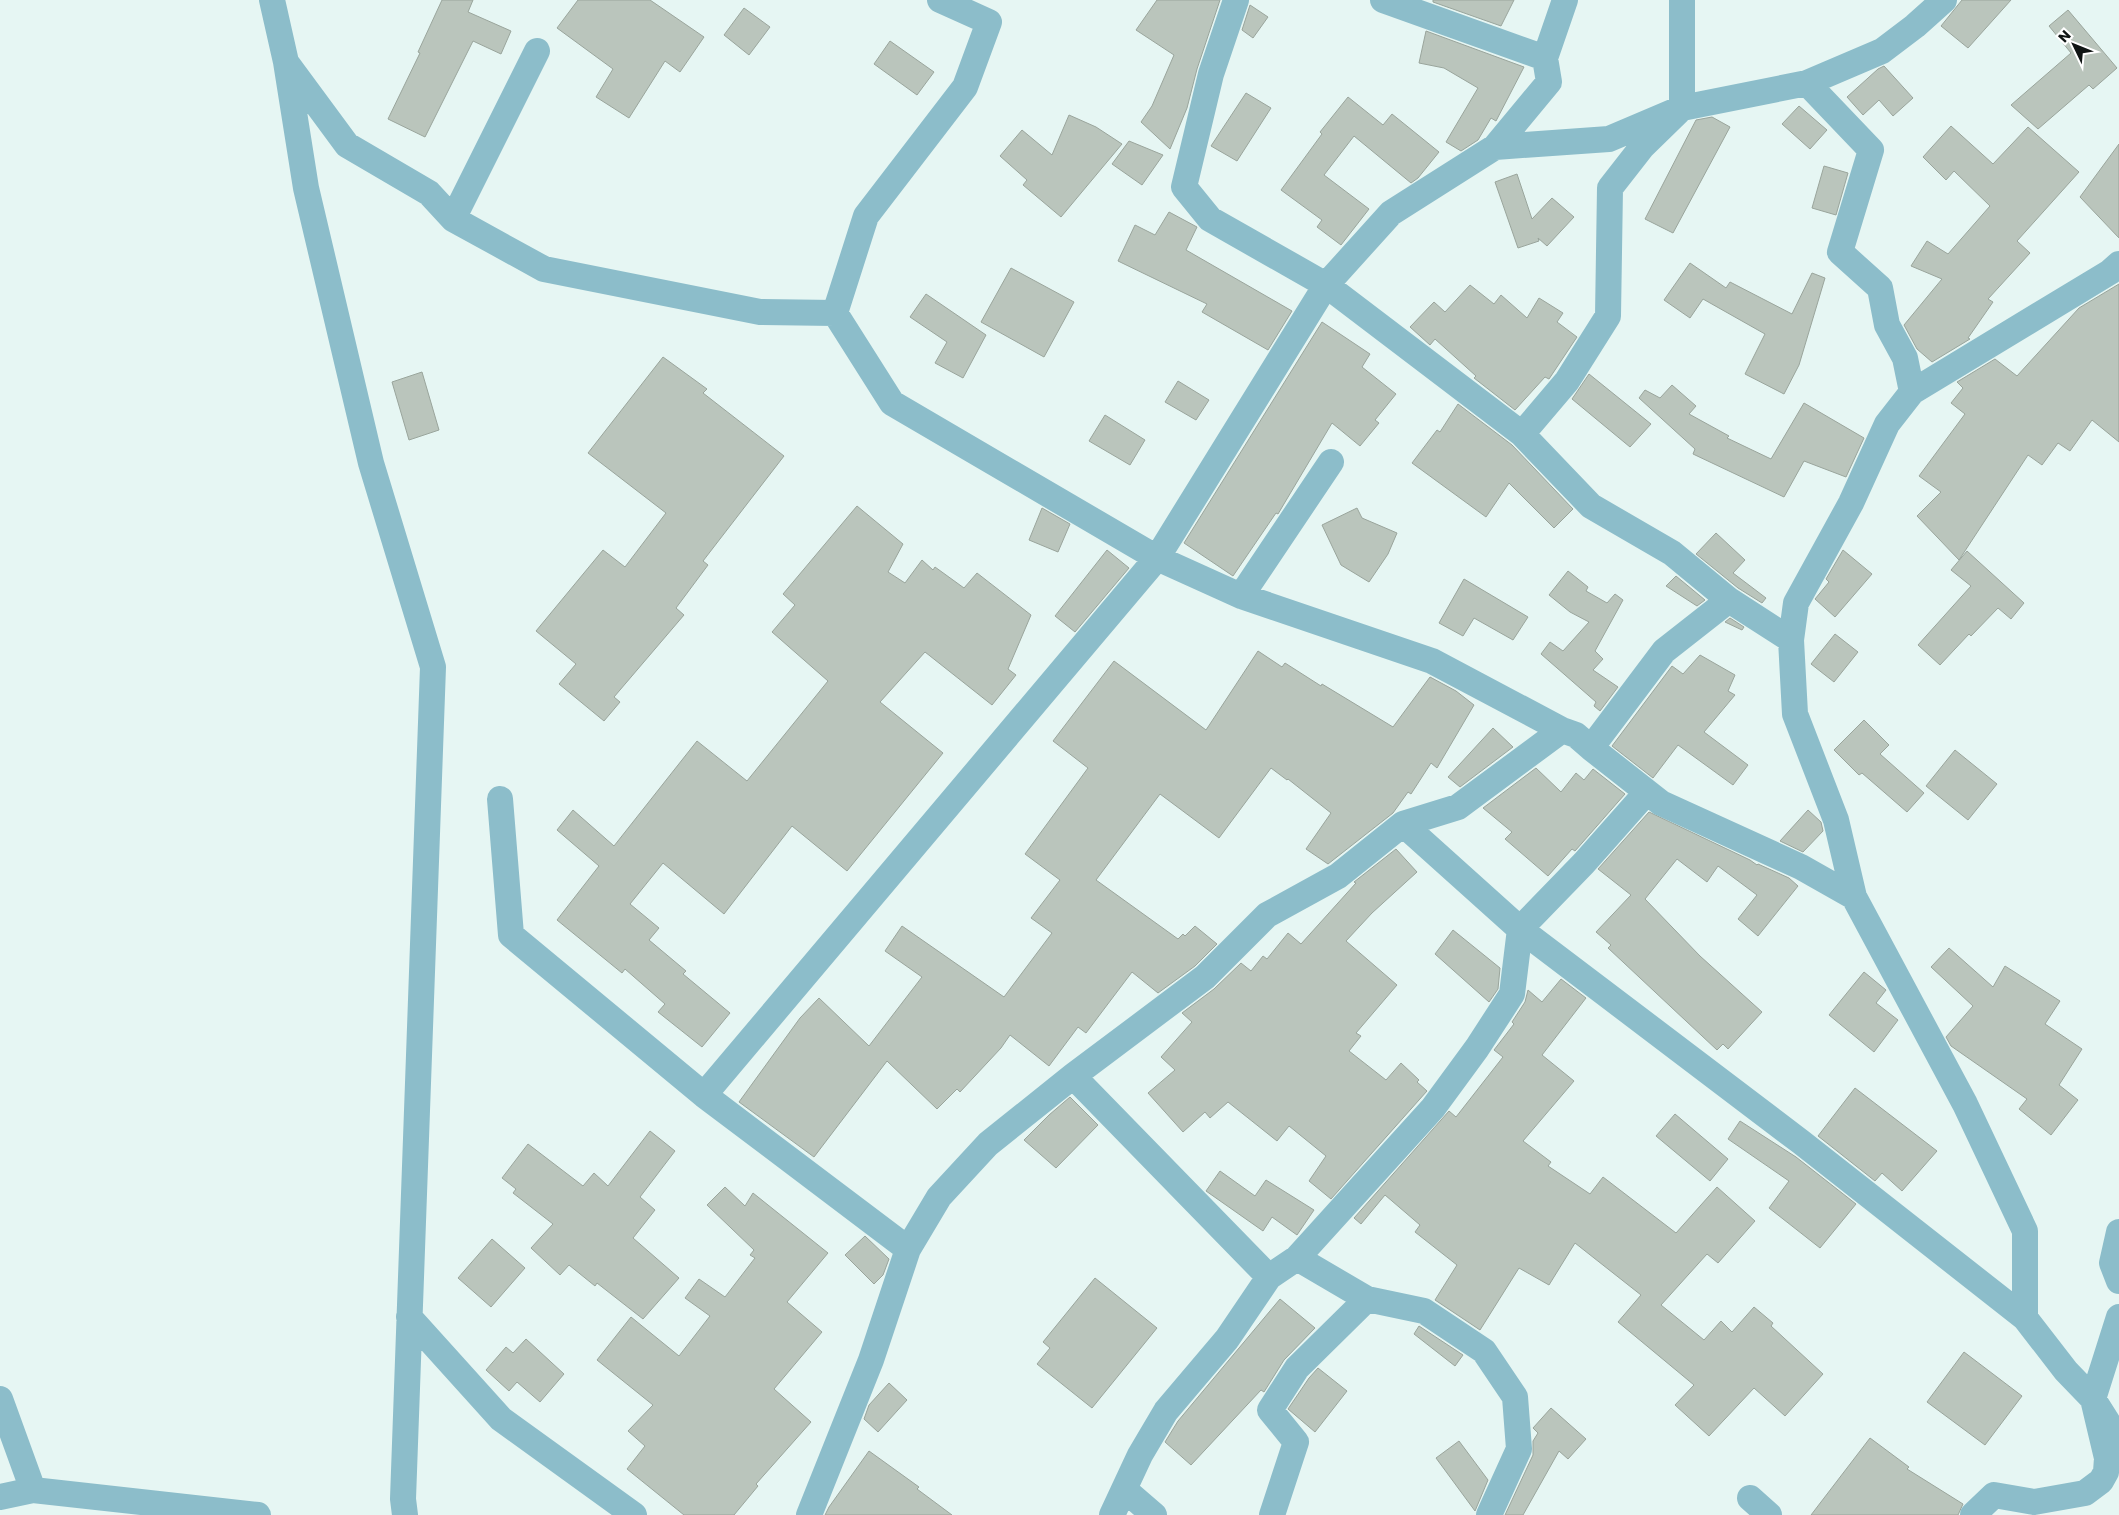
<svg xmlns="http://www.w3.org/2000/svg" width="2119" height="1515" viewBox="0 0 2119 1515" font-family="Poppins,sans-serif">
	<rect width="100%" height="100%" fill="#e6f6f3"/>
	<path fill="#bac5bc" stroke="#9aa59c" d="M442,0H473L468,12L511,31L501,54L473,41L425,137L388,119L420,53L418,52Z
		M578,0H650L704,37L680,72L665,61L629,118L596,97L613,69L557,28Z
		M1157,0H1220L1197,69L1187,108L1170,149L1141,122L1152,106L1174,55L1136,30Z
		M1433,0H1514L1501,26L1433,2Z
		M1962,0H2011L1968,48L1941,26Z
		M1250,5L1268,17L1253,38L1242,30Z
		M744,8L770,27L749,55L724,35Z
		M2068,10L2117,68L2093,89L2089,85L2038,129L2011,105L2071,53L2049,26Z
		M1426,31L1524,67L1496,121L1491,118L1478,140L1461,151L1446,142L1478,88L1444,68L1419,63Z
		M890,41L934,72L917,95L874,64Z
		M1884,66L1913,98L1893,116L1879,100L1863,115L1847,97L1878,69Z
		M1246,93L1271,108L1237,161L1211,146Z
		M1348,97L1383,125L1392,114L1439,152L1418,178L1411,183L1354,136L1324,175L1369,209L1341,245L1317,227L1322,220L1281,190L1322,134L1320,132Z
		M1799,106L1827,130L1810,149L1782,124Z
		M1069,115L1096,127L1122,144L1061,217L1023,185L1027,180L1000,156L1022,130L1052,155Z
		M1712,117L1730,127L1673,233L1645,219L1696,120Z
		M1951,126L1993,164L2028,127L2079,172L2017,241L2030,253L1988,299L1993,302L1968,338L1970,339L1932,362L1917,349L1904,325L1942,279L1911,266L1927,241L1948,254L1990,206L1954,171L1946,180L1923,157Z
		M1129,141L1163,155L1142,185L1112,164Z
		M2119,144V238L2080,197Z
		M1824,166L1848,173L1836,215L1812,208Z
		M1517,174L1532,219L1552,198L1574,217L1547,246L1538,238L1539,241L1518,248L1495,182Z
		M1169,212L1197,227L1186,250L1292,311L1268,350L1202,312L1207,304L1118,261L1135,225L1155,235Z
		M1690,263L1726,288L1730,282L1792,314L1812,273L1825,278L1799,365L1784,394L1745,374L1765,334L1703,299L1690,318L1664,300Z
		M1011,268L1074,302L1044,357L981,322Z
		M2119,284V442L2092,420L2070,451L2058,443L2042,465L2028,455L1959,560L1917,516L1941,492L1919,476L1965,414L1951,403L1963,388L1957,382L1995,359L2017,376L2079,308Z
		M1470,285L1494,304L1501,295L1527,318L1539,298L1563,313L1557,322L1577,337L1549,379L1545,377L1515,410L1474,378L1476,376L1435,339L1430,345L1410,327L1434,302L1445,312Z
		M926,294L986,335L963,378L935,363L947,342L910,317Z
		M1322,322L1370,354L1362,367L1396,394L1375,420L1379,423L1360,446L1332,423L1278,514L1276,513L1233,576L1184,543Z
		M663,357L707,389L703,393L784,456L703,561L708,565L676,608L684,615L614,697L620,702L604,721L559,684L576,664L536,631L603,550L625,567L666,513L588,453Z
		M422,372L439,430L409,440L392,382Z
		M1589,374L1651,424L1630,447L1572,399Z
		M1178,381L1209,400L1196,420L1165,402Z
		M1672,385L1696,406L1689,414L1729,436L1727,438L1771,459L1804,403L1864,438L1846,477L1804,461L1784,497L1693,454L1695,449L1639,398L1645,390L1660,398Z
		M1458,404L1512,445L1573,509L1554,528L1509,483L1486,517L1412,463L1437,430L1440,432Z
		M1105,415L1145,440L1130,465L1089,441Z
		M857,506L903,544L888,572L905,583L922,560L933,570L935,567L964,588L977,573L1031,615L1008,669L1016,675L992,705L925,652L880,702L943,753L847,871L792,826L724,914L663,863L630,904L659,928L649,940L686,971L683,974L730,1013L702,1047L658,1012L665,1004L625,969L622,973L557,920L599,866L557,830L573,810L614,846L697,741L747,781L828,681L772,632L795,605L783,594Z
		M1042,508L1070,524L1058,552L1029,540Z
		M1357,508L1362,518L1397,533L1388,554L1369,582L1341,565L1322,525Z
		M1716,533L1745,560L1733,573L1766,598L1762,603L1738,588L1696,554Z
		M1107,550L1129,568L1075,632L1055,616Z
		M1843,550L1872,574L1835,617L1815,599L1829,582L1826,579Z
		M1967,551L2024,603L2011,619L1998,608L1971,636L1969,634L1940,665L1918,645L1971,586L1951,570Z
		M1568,571L1588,587L1586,591L1607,603L1615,594L1623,600L1595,651L1603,659L1593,670L1618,687L1600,711L1594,706L1596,702L1541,654L1550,642L1563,651L1589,622L1570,612L1549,595Z
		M1676,576L1705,600L1697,606L1666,586Z
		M1464,579L1528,617L1513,640L1474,618L1463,636L1439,623Z
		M1730,618L1744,627L1742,630L1725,622Z
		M1835,634L1858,652L1834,682L1811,664Z
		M1258,651L1282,667L1285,663L1321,686L1322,684L1393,727L1430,677L1456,691L1474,705L1437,768L1431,763L1411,794L1408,792L1393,813L1328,864L1306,849L1331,813L1288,779L1287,780L1271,768L1219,838L1160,794L1096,880L1178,939L1183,934L1185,936L1195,926L1217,944L1195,966L1158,993L1132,972L1086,1033L1078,1027L1049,1066L1010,1035L1001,1048L960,1092L957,1089L937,1109L887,1061L814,1157L739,1102L800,1018L819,998L869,1046L922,977L885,951L902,926L1004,997L1052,933L1031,918L1060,880L1025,854L1088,768L1053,741L1114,661L1206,730Z
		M1700,655L1735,675L1728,691L1735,695L1704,732L1748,765L1733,785L1678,745L1653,778L1612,746L1672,666L1683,674Z
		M1864,720L1889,745L1880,754L1924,793L1907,812L1862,773L1859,775L1834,750Z
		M1493,728L1513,747L1460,787L1448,777Z
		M1955,750L1997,784L1968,820L1926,786Z
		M1536,768L1561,792L1576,773L1584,780L1593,769L1625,794L1575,851L1572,849L1548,876L1505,839L1512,832L1483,808Z
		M1808,810L1821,822L1823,831L1803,852L1780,841Z
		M1649,812L1750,860L1757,865L1758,864L1789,878L1798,886L1758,936L1738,919L1757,895L1718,866L1707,882L1677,859L1645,899L1700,956L1762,1012L1728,1049L1723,1044L1717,1050L1608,948L1611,945L1596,932L1631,895L1598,869Z
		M1396,849L1417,872L1372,913L1346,941L1397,985L1356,1033L1361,1036L1349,1051L1386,1080L1401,1063L1419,1080L1417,1082L1427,1091L1331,1199L1309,1181L1326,1156L1289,1126L1277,1141L1228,1102L1210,1118L1205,1112L1183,1132L1148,1093L1175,1070L1161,1057L1192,1022L1182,1013L1214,989L1241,963L1251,971L1263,956L1267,959L1288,933L1301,944L1356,883L1354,882Z
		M1453,930L1500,968L1498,989L1489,1002L1435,954Z
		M1949,948L1993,987L2005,966L2060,1001L2045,1024L2082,1049L2059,1085L2078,1100L2051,1135L2019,1109L2027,1099L1951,1046L1946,1037L1973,1006L1931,967Z
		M1864,972L1886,990L1876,1003L1898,1020L1874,1052L1829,1015Z
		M1561,979L1586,998L1542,1055L1574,1081L1523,1141L1551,1162L1548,1166L1590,1194L1603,1177L1676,1233L1717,1187L1755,1221L1718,1263L1707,1254L1661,1305L1704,1340L1721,1321L1732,1332L1754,1307L1773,1323L1771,1326L1823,1374L1785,1416L1754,1388L1709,1436L1675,1405L1694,1385L1618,1322L1641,1295L1575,1243L1549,1285L1519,1268L1480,1330L1435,1300L1457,1265L1415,1232L1420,1225L1385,1195L1361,1224L1354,1218L1449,1111L1456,1117L1503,1057L1494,1050L1514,1024L1512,1022L1525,1002L1528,990L1542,1002Z
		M1855,1088L1937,1151L1902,1191L1882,1173L1875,1181L1818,1136Z
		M1070,1097L1098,1125L1056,1168L1024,1140L1049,1115Z
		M1675,1114L1728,1159L1710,1181L1656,1136Z
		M1740,1121L1796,1157L1856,1204L1820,1248L1769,1208L1789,1181L1728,1139Z
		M650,1131L675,1151L640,1197L655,1210L633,1238L679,1278L643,1319L597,1283L595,1286L569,1265L560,1275L531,1248L553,1224L513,1193L516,1189L502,1178L528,1144L583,1186L594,1173L608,1186Z
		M1220,1171L1255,1196L1266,1180L1314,1210L1297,1235L1272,1217L1263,1231L1206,1191Z
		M725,1187L745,1206L753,1193L828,1253L787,1302L822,1332L774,1389L811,1422L756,1484L758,1486L734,1515H684L627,1469L645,1446L628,1431L653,1405L597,1360L631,1317L679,1356L710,1316L685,1298L699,1279L725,1297L755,1258L750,1255L754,1250L707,1205Z
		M865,1236L889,1259L883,1275L874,1284L845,1255Z
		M492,1239L525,1268L491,1307L458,1278Z
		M1095,1278L1157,1328L1092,1408L1037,1364L1050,1348L1043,1342Z
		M1280,1299L1315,1328L1284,1360L1264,1392L1261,1390L1191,1465L1165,1442L1178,1421Z
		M1419,1326L1463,1355L1455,1366L1414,1334Z
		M526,1339L564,1374L540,1402L517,1382L509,1391L486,1370L506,1347L513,1353Z
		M1964,1352L2022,1396L1985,1445L1927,1402Z
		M1318,1368L1347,1391L1315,1432L1288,1409L1309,1378Z
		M889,1383L907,1400L878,1432L864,1419L869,1405Z
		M1551,1408L1586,1439L1568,1459L1559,1451L1523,1515H1505L1533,1455V1441L1538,1433L1533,1428Z
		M1870,1438L1909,1467L1907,1469L1963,1504L1958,1515H1811Z
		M1459,1441L1488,1480L1475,1511L1436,1458Z
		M869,1451L919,1487L917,1489L952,1515H825L829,1507Z"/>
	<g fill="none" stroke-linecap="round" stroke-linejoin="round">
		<path stroke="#8cbdca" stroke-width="26" d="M272,0L286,62L306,188L371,463L433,667L403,1499L405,1515
			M940,0L989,22L965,87L866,216L835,313L892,403L1157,558L1241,596L1432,661L1562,730
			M1236,0L1211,74L1184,187L1210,219L1326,285L1522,434L1591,506L1672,553L1729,600L1791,640
			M1383,0L1545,58
			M288,65L347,145L429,193L453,219L544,269L760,312L835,313
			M1807,83L1871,150L1840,252L1880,288L1887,325L1905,358L1912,392
			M1495,147L1549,82L1545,58L1565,0
			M453,219L537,51
			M1522,434L1567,381L1608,316L1610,188L1642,147L1682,108V0
			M1241,596L1331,462
			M1591,748L1661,803L1801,867L1854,897
			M500,799L511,935L704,1095L908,1249
			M1403,824L1520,929L1801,1142L2025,1318L2066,1371L2093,1399L2119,1440
			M1073,1076L1269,1277
			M704,1095L1157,558L1326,285L1391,213L1495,147L1609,139L1682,108L1807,83L1882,51L1915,26L1944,0
			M2119,1232L2112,1263L2119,1281
			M1297,1258L1367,1299L1424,1311L1484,1351L1515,1397L1519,1449L1489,1515
			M409,1317L501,1419L634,1515
			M2025,1318V1231L1965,1104L1854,897L1836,820L1795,714L1791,640L1796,603L1851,503L1887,424L1912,392L2110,272L2119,264
			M0,1399L33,1490L258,1515
			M1125,1490L1154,1515
			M0,1497L33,1490
			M1750,1498L1769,1515
			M809,1515L871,1360L908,1249L939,1197L988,1144L1073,1076L1205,977L1267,915L1338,876L1403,824L1458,807L1562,730L1576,735L1591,748L1664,651L1729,600
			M1112,1515L1140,1455L1166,1411L1227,1339L1269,1277L1297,1258L1433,1108L1477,1048L1512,994L1520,929L1584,863L1646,793
			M1272,1515L1296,1442L1270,1410L1297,1368L1367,1299
			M1973,1515L1994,1495L2034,1502L2085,1493L2101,1481L2106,1472L2107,1458L2093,1399L2119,1317"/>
	</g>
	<g transform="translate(2074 45) rotate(313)" stroke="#ffffff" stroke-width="4" paint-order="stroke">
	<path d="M0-4L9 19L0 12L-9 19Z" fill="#0f1413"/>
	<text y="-8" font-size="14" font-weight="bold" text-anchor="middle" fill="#0f1413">N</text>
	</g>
</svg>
